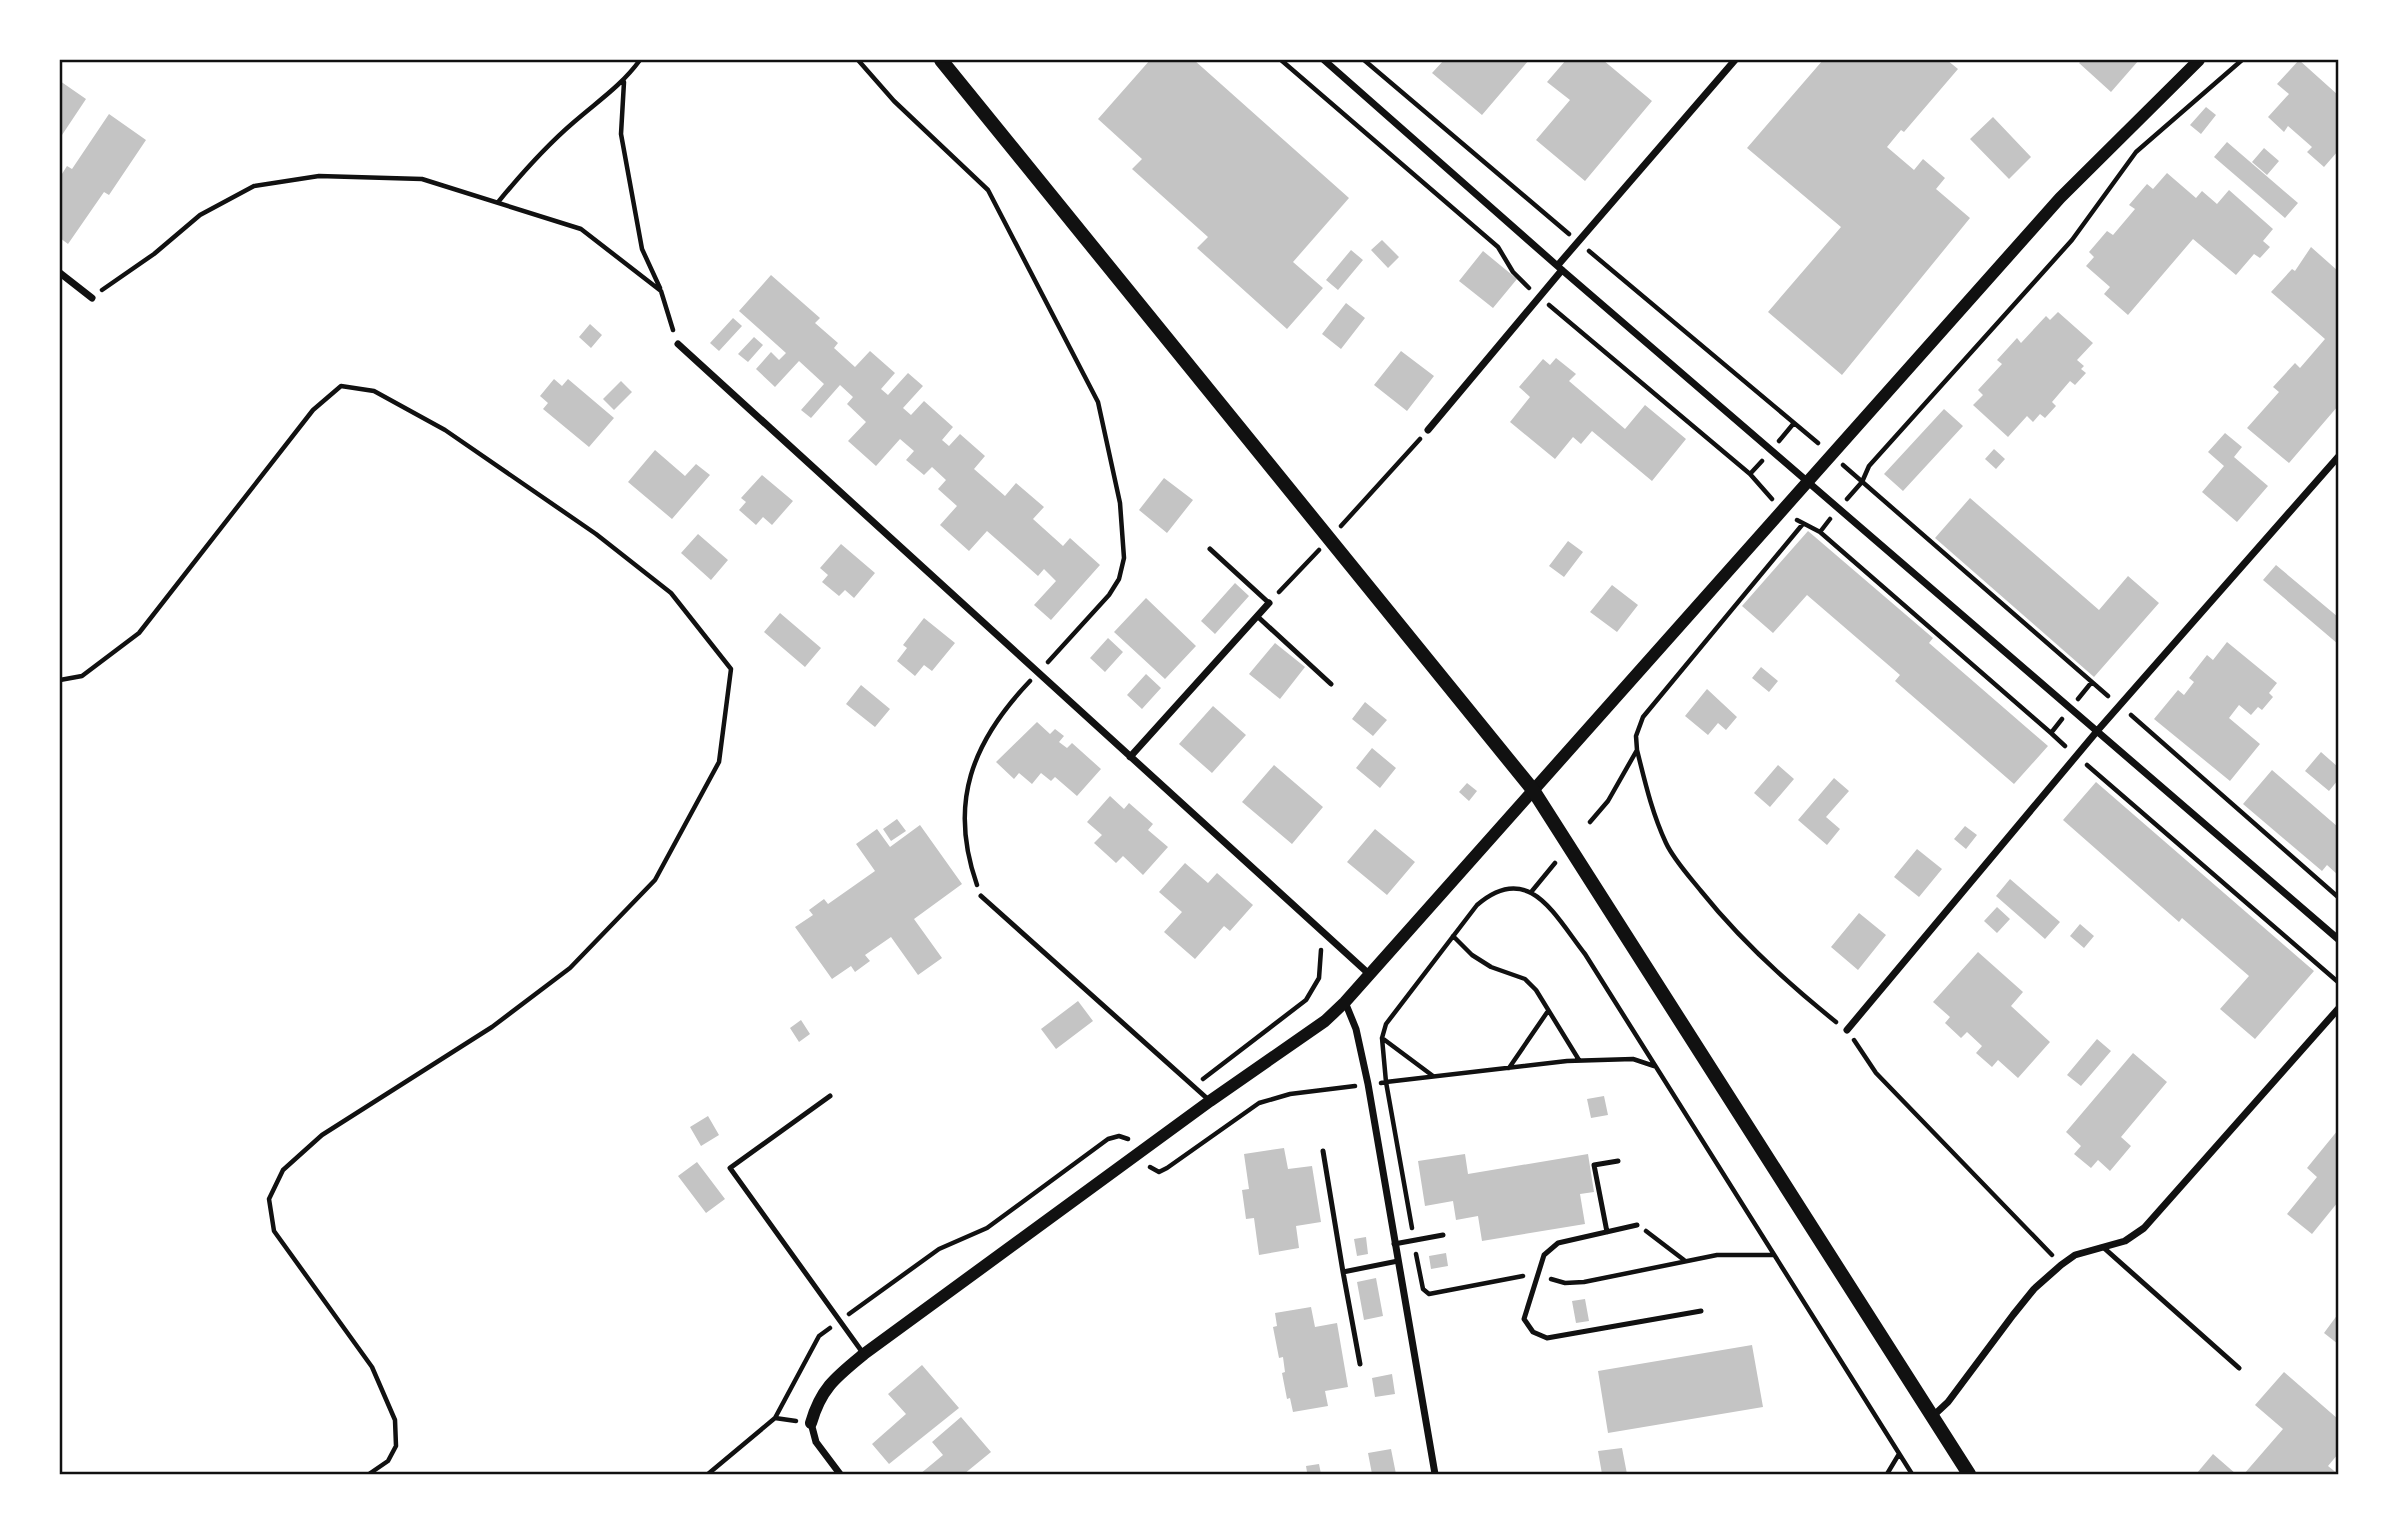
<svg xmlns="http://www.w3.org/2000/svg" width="2398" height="1534" viewBox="0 0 2398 1534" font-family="'Roboto Serif',serif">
	<rect width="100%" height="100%" fill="#fff"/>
	<path fill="#c4c4c4" d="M1150,60H1194L1349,198L1293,262L1323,288L1287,329L1197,248L1208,237L1132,169L1142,159L1098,119Z
		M1444,60H1529L1482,115L1432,73Z
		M1566,60H1603L1652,101L1585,181L1536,140L1570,100L1547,82Z
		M1823,60H1947L1958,69L1904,132L1901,130L1887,147L1914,170L1923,159L1945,178L1936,189L1970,218L1842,375L1768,312L1841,227L1747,148Z
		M2082,60H2139L2111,92L2079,63Z
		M2299,60L2338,95V151L2324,167L2307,152L2312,147L2288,126L2284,132L2268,117L2289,94L2277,84Z
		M60,81L86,99L60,138Z
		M2206,107L2216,115L2201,134L2190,125Z
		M109,114L146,140L109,195L104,192L68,244L60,238V177L67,166L72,169Z
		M1993,117L2031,157L2009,179L1970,139Z
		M2227,142L2298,203L2285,218L2214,157Z
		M2264,148L2279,161L2267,175L2252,162Z
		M2167,173L2196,198L2202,191L2217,204L2229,190L2273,229L2263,241L2270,247L2260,258L2254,254L2236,275L2193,239L2128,315L2104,294L2110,287L2086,266L2094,257L2089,252L2107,231L2113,235L2135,209L2129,205L2147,184L2153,189Z
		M1382,240L1399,257L1388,268L1371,250Z
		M2311,247L2338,271V406L2289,463L2247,428L2279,392L2273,387L2295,363L2300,368L2325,339L2271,292L2292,269L2295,271Z
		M1351,250L1363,260L1338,290L1326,280Z
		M1483,251L1517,279L1493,308L1459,281Z
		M771,275L820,318L815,323L838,343L834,348L855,367L870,351L895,373L881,389L888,395L908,373L923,386L903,408L911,415L924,401L953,427L942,440L949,446L960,434L985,456L974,469L1005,496L1016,483L1044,507L1033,519L1063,546L1070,538L1100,565L1051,620L1034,605L1056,581L1044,569L1038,576L987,531L969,551L940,525L957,506L938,489L946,480L932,467L924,475L906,460L914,451L900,439L876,466L848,441L866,422L847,404L853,397L840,385L811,418L801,410L824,384L799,361L775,387L756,369L771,352L779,360L786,353L739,311Z
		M1346,303L1365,318L1341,349L1322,334Z
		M2058,312L2093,343L2077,360L2084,366L2081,369L2086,373L2075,385L2070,381L2052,402L2056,406L2045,418L2040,414L2033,422L2027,416L2008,437L1973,405L1983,395L1978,390L2002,364L1997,360L2017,338L2021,343L2046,316L2050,320Z
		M733,318L742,326L719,351L710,343Z
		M590,324L602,335L591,348L579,337Z
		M754,337L763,345L748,362L738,354Z
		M1401,351L1434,376L1407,411L1374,385Z
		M1556,358L1576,374L1569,381L1625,429L1645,405L1686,439L1652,481L1592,431L1581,444L1573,437L1555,459L1510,422L1530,397L1519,387L1543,359L1550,365Z
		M554,379L562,386L568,379L614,418L589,447L543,409L548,403L540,396Z
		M621,381L632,392L614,410L603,399Z
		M1944,409L1963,426L1903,491L1884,474Z
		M2225,433L2242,447L2234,457L2268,486L2237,522L2202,492L2224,466L2208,452Z
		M1994,449L2005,459L1996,469L1985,459Z
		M655,450L685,476L696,464L710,475L672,519L628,482Z
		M762,475L793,501L772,525L763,517L756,525L739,510L746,502L741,498Z
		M1164,478L1193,500L1167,533L1139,510Z
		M1970,498L2099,610L2128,576L2159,603L2094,677L1935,538Z
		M1808,531L1933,638L1929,643L2048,746L2014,784L1895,681L1900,675L1807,595L1773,633L1742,606Z
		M698,534L728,560L711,580L681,553Z
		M1568,541L1583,552L1564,577L1549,566Z
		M841,544L875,573L854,598L845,590L839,596L822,582L828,575L820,568Z
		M2276,565L2338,617V644L2263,580Z
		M1235,583L1249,596L1215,634L1201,621Z
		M1612,585L1638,605L1617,632L1590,612Z
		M1146,598L1196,646L1165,679L1114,632Z
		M780,613L821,648L805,667L764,632Z
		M924,618L955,643L932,671L924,665L915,676L897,661L907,648L903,645Z
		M1108,638L1123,652L1105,672L1090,658Z
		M2227,642L2277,683L2269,693L2273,697L2262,710L2258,707L2251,715L2239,705L2229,718L2260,744L2230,781L2154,719L2178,690L2184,695L2194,682L2189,678L2207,655L2213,660Z
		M1275,643L1305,667L1280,699L1249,674Z
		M1761,667L1778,681L1769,692L1752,678Z
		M1146,674L1161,688L1142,709L1127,695Z
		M861,685L890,709L875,727L846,704Z
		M1707,689L1737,717L1726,730L1718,723L1708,735L1685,716Z
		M1365,702L1387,720L1373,736L1352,719Z
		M1213,706L1246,735L1212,773L1179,744Z
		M1037,722L1050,734L1055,729L1064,736L1059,742L1067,748L1072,743L1101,769L1077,796L1055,777L1051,781L1041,773L1032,784L1019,773L1014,779L996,762Z
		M1372,748L1396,768L1380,788L1356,768Z
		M2321,752L2338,767V780L2329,791L2305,771Z
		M1274,765L1323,807L1292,844L1242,802Z
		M1778,765L1794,779L1770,807L1754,793Z
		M2272,770L2338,827V875L2327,865L2322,871L2243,804Z
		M1834,778L1849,791L1826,817L1840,829L1827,845L1798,820Z
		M2096,782L2314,971L2255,1039L2220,1009L2249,976L2182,918L2179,922L2063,820Z
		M1467,783L1477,791L1469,801L1459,792Z
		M1110,796L1124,809L1129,803L1153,824L1148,830L1168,847L1143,875L1123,856L1116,863L1094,843L1102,835L1087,822Z
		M897,819L906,831L891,841L883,829Z
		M920,825L962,884L914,919L942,958L918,975L891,937L865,955L870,961L855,972L851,966L832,979L795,927L813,915L809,910L824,899L828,904L875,871L856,844L877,829L890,847Z
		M1965,826L1977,835L1966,849L1954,839Z
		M1375,829L1415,862L1387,895L1347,862Z
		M1917,849L1942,869L1919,897L1894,877Z
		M1185,863L1208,883L1217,873L1253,905L1230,931L1224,926L1195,959L1164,932L1182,912L1159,892Z
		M2010,879L2060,922L2045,939L1996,896Z
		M1997,907L2010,919L1997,933L1984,921Z
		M1859,913L1886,935L1858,970L1831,947Z
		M2080,924L2094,936L2084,948L2070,936Z
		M1978,952L2023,992L2011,1006L2050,1042L2018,1078L1998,1060L1992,1067L1976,1053L1982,1046L1967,1032L1961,1038L1945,1023L1950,1017L1933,1002Z
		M1078,1001L1093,1021L1056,1049L1041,1029Z
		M801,1020L810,1034L799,1042L790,1028Z
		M2097,1039L2111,1051L2081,1086L2067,1075Z
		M2133,1053L2167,1082L2121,1137L2131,1146L2110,1171L2098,1160L2091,1168L2074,1154L2081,1146L2066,1132Z
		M1604,1096L1608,1115L1591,1118L1587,1099Z
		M708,1116L719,1135L701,1146L690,1127Z
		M2338,1130V1202L2312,1234L2287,1214L2317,1177L2307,1168Z
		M1284,1148L1288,1169L1312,1166L1321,1222L1296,1226L1299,1248L1259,1255L1254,1218L1246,1219L1242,1190L1249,1189L1244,1154Z
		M1465,1154L1468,1174L1588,1154L1594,1192L1580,1194L1585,1224L1482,1241L1478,1216L1456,1220L1453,1201L1425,1206L1418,1161Z
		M697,1162L725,1199L706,1213L678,1176Z
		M1366,1237L1368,1254L1357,1256L1354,1239Z
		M1446,1253L1448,1266L1431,1269L1429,1256Z
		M1376,1278L1383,1316L1364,1320L1357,1282Z
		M1585,1299L1589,1321L1576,1323L1572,1301Z
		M1311,1307L1315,1327L1337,1323L1348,1387L1325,1391L1328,1406L1293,1412L1290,1398L1287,1399L1282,1373L1285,1372L1283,1357L1279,1358L1273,1327L1277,1326L1275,1313Z
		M2338,1314V1344L2324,1333Z
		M1752,1345L1763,1407L1608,1433L1598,1371Z
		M922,1365L959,1408L889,1464L872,1444L906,1414L888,1394Z
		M2284,1372L2338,1419V1454L2328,1466L2338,1474H2244L2283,1429L2255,1405Z
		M1392,1374L1395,1394L1375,1397L1372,1378Z
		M961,1417L991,1452L964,1474H920L943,1455L932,1442Z
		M1622,1448L1627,1474H1602L1598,1451Z
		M1391,1449L1396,1474H1372L1368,1453Z
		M2213,1454L2236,1474L2197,1473Z
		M1319,1464L1321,1474H1302L1307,1472L1306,1466Z"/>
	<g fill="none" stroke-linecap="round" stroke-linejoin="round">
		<path stroke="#111" stroke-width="4.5" d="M858,60L894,101L988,190L1098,402L1120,503L1124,558L1119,579L1109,595L1048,662
			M1281,60L1498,247L1513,272L1529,288
			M1364,60L1569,234
			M624,82L621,134L642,249L660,288
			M499,201C522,173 546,146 574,122C598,101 621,86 640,60
			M1589,251L1818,443
			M102,290L154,254L200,215L254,186L319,176L422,179L581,229L661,291L673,330
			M1549,305L1750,474L1772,499
			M1779,441L1794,423
			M1843,465L2108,696
			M1750,474L1762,461
			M1847,499L1862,482L1869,466L2072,240L2136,152L2242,60
			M1797,520L1820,532L2051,733
			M1341,526L1420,439
			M1820,532L1830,519
			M1279,592L1319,550
			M60,680L82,676L139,633L313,410L341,386L374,391L445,430L596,534L671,593L731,669L719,762L655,880L570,968L492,1027L322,1135L283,1170L269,1199L274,1231L372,1367L395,1420L396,1446L388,1461L369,1474
			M2078,699L2091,683
			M2131,715L2338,897
			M2062,719L2051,733L2065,746
			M1637,750C1645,782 1652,813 1666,843C1674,860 1689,876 1701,891C1741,941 1786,982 1836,1022
			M2087,765L2338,982
			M1590,822L1608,801L1637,750L1636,736L1643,717L1802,525
			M977,885C948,803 972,742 1030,681
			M1532,891L1555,863
			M1453,936L1472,955L1491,967L1525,979L1536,990L1579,1060
			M1382,1038L1433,1076
			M1854,1040L1876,1073L2052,1255
			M1509,1068L1548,1011
			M1203,1079L1306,1000L1319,978L1321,950
			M1381,1083L1386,1082L1382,1038L1386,1024L1477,905C1529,860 1555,916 1585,954L1912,1474
			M1150,1167L1159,1172L1167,1168L1259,1103L1290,1094L1355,1086
			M1412,1228L1386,1082L1567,1061L1633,1059L1654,1066
			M1646,1231L1684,1260
			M1416,1254L1423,1289L1429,1294L1523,1276
			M1551,1279L1565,1283L1584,1282L1717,1255H1773
			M849,1314L939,1249L987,1228L1108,1139L1119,1136L1128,1139
			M775,1418L796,1421
			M708,1474L775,1418L819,1336L830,1328
			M1887,1474L1899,1454"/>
		<path stroke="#111" stroke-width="5" d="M1210,549L1269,603
			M1257,616L1331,684
			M981,896L1210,1101
			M830,1096L730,1168L863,1353
			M1323,1151L1343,1272L1398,1261
			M1637,1225L1558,1243L1544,1255L1524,1319L1533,1332L1547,1338L1701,1311
			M1607,1232L1594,1165L1618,1161
			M1394,1244L1443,1235
			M2104,1248L2239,1368
			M1343,1272L1360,1364"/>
		<path stroke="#111" stroke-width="7" d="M1324,60L1562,270L2338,939
			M1558,265L1735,60
			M60,273L92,298
			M678,344L1369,974
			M1428,430L1562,270
			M1130,757L1269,603
			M1345,1002L1356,1029L1368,1084L1435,1474
			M1847,1030L2098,730L2338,457
			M1933,1416L1948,1402L2013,1315L2034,1289L2061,1265L2075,1255L2125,1241L2144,1228L2338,1009
			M811,1423L816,1442L840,1474"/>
		<path stroke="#111" stroke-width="12" d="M811,1423C821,1388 836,1377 864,1354L1210,1101L1325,1021L1345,1002L2060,198L2199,60"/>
		<path stroke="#111" stroke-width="14" d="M941,60L1533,790L1969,1474"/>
	</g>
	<rect width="2398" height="1534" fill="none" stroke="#ffffff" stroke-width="122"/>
	<rect x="61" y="61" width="2276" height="1412" fill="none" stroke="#111" stroke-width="2.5"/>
</svg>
